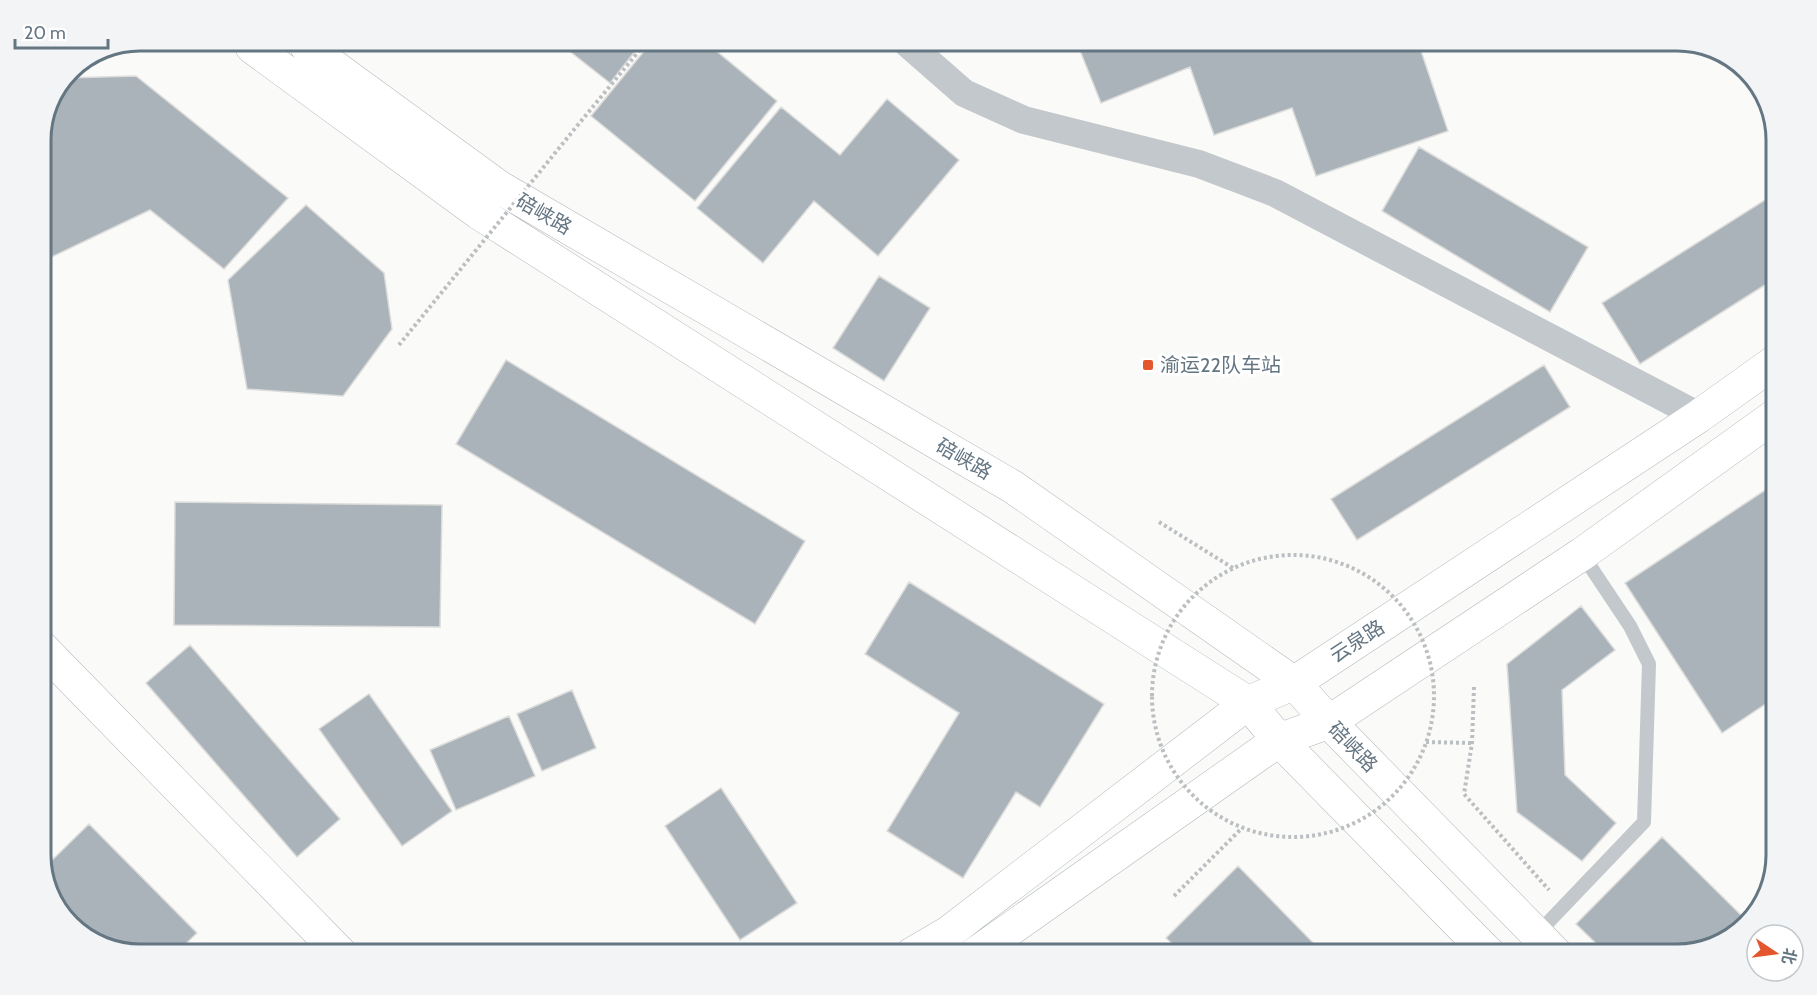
<svg xmlns="http://www.w3.org/2000/svg" width="1817" height="995" viewBox="0 0 1817 995" font-family="Cabin,'Noto Sans SC',sans-serif">
	<rect width="100%" height="100%" fill="#fafaf8"/>
	<path fill="#aab3b9" stroke="#dcdcda" stroke-width="1.5" d="M1316,42L1318,50L1342,42H1418L1448,131L1316,176L1292,108L1214,135L1190,67L1101,103L1077,43Z
		M640,45L610,83L563,46Z
		M649,45H709L777,101L695,201L591,116Z
		M136,76L288,198L224,269L150,210L41,262V134L66,78Z
		M887,99L959,160L878,256L814,201L763,263L697,208L781,107L840,155Z
		M1419,147L1588,247L1550,312L1382,211Z
		M1776,193V278L1640,364L1602,303Z
		M306,205L384,273L392,329L343,396L247,389L228,280Z
		M879,276L930,308L884,381L833,348Z
		M506,360L805,541L755,624L456,444Z
		M1544,365L1570,407L1357,540L1331,499Z
		M1776,483V697L1722,733L1625,583Z
		M175,502L442,505L440,627L174,625Z
		M909,582L1104,704L1040,807L1016,792L963,878L887,831L959,713L865,654Z
		M1581,606L1615,650L1562,690L1565,775L1616,823L1582,861L1517,812L1507,664Z
		M190,645L340,819L297,857L146,683Z
		M572,690L596,748L542,771L517,714Z
		M369,694L452,811L402,846L319,729Z
		M509,716L535,776L456,810L430,750Z
		M721,788L797,903L740,940L665,826Z
		M89,824L197,933L175,954H140L96,944L57,910L43,869Z
		M1662,837L1747,921L1732,938L1677,954H1607L1576,924Z
		M1238,866L1324,954H1183L1166,938Z
		M206,943L217,954H194Z"/>
	<g fill="none" stroke-linecap="round" stroke-linejoin="round">
		<g stroke="#b3babf" stroke-width="34">
			<path id="secondary" d="M41,647L341,954
				M912,954L948,933L1248,703L1294,683L1699,416L1776,361
				M975,954L1279,740L1329,722L1582,554L1776,415"/>
		</g>
		<g stroke="#b5babe" stroke-width="34">
			<path id="primary" d="M252,47L479,213L1248,703L1279,740L1489,954
				M307,47L499,187L1013,487L1294,683L1329,722L1556,954"/>
		</g>
		<path stroke="#bbbfc2" stroke-width="4" stroke-dasharray="3 3" stroke-linecap="butt" d="M577,126L644,45
			M1159,522L1233,568
			M1474,687L1472,743L1464,794L1549,890
			M1426,742L1472,743
			M1174,896L1241,829"/>
		<path stroke="#c3c8cc" stroke-width="14" d="M1537,934L1644,822L1649,664L1630,626L1582,554"/>
		<path stroke="#c3c8cc" stroke-width="28" d="M908,44L964,93L1024,120L1199,164L1275,193L1699,416"/>
		<use href="#secondary" stroke="#fff" stroke-width="33"/>
		<use href="#primary" stroke="#fff" stroke-width="33"/>
		<path stroke="#bbbfc2" stroke-width="4" stroke-dasharray="3 3" stroke-linecap="butt" d="M399,345L577,126
			M1152 696a141 141 0 1 1 282 0a141 141 0 1 1-282 0Z"/>
	</g>
	<rect fill="#e4572e" stroke="#fff" stroke-width="2" x="1142" y="359" width="12" height="12" rx="3"/>
	<g text-anchor="middle" stroke-width="6" stroke-linejoin="round" paint-order="stroke">
		<g font-size="20" fill="#657683" stroke="#fff">
			<text transform="translate(544 214) rotate(30)" y="7">碚峡路</text>
			<text transform="translate(964 459) rotate(30)" y="7">碚峡路</text>
			<text transform="translate(1357 641) rotate(-33)" y="7">云泉路</text>
			<text transform="translate(1353 747) rotate(46)" y="7">碚峡路</text>
		</g>
		<g font-size="20" fill="#657683" stroke="#fff" text-anchor="start">
			<text x="1160" y="372">渝运22队车站</text>
		</g>
	</g>
	<path d="M0 0H1817V995H0ZM140 51H1677A89 89 0 0 1 1766 140V855A89 89 0 0 1 1677 944H140A89 89 0 0 1 51 855V140A89 89 0 0 1 140 51Z" fill="#f3f4f5" fill-rule="evenodd"/>
	<path fill="none" stroke="#657683" stroke-width="3" d="M140 51H1677A89 89 0 0 1 1766 140V855A89 89 0 0 1 1677 944H140A89 89 0 0 1 51 855V140A89 89 0 0 1 140 51Z"/>
	<g transform="translate(1775 953) rotate(103)"><circle r="28" fill="#ffffff" stroke="#c1c8cd" stroke-width="1.5"/>
	<path d="M0-4.5L10 22L0 15L-10 22Z" fill="#e4572e"/>
	<text y="-9" font-size="16" font-weight="bold" text-anchor="middle" fill="#657683">北</text>
	</g>
	<path d="M15 39v9h93v-9" fill="none" stroke="#657683" stroke-width="3"/>
	<text x="24" y="39" font-size="18" fill="#657683" stroke="#ffffff" stroke-width="4.5" paint-order="stroke">20 m</text>
</svg>
